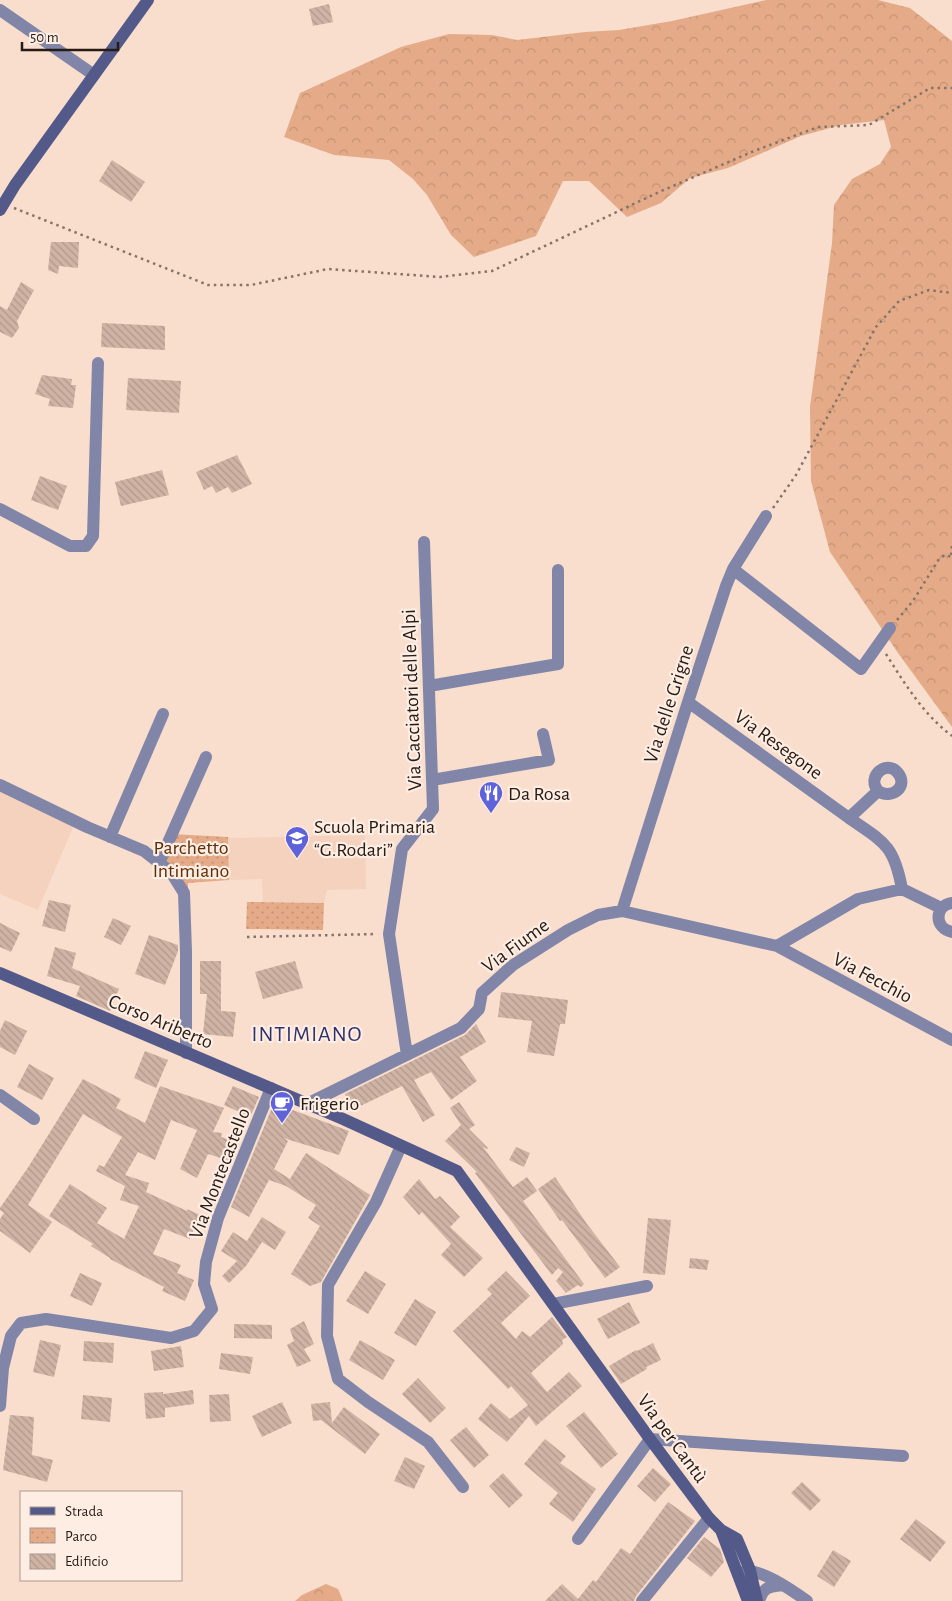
<svg xmlns="http://www.w3.org/2000/svg" width="952" height="1601" viewBox="0 0 952 1601" font-family="'Alegreya Sans',sans-serif">
	<defs>
		<pattern id="forest-crowns" width="20" height="18" patternUnits="userSpaceOnUse" patternTransform="scale(1.25)"><rect width="20" height="18" fill="#e5ab88"/><path d="M2 6a3 3 0 1 1 6 0M12 15a3 3 0 1 1 6 0" fill="none" stroke="#c49375"/></pattern>
		<pattern id="park-dots" width="8" height="8" patternUnits="userSpaceOnUse" patternTransform="scale(1.25)"><rect width="8" height="8" fill="#e5ab88"/><path d="M2 2h.1M6 6h.1" fill="none" stroke="#c49375" stroke-width="1.8" stroke-linecap="round"/></pattern>
		<pattern id="building-back-hatch" width="6" height="6" patternUnits="userSpaceOnUse" patternTransform="scale(1.25)"><rect width="6" height="6" fill="#cfb3a4"/><path d="M-1 5l2 2M0 0l6 6M5-1l2 2" fill="none" stroke="#b2998c"/></pattern>
	</defs>
	<rect width="100%" height="100%" fill="#f9ddcd"/>
	<path fill="#f5d2bd" d="M0,788L76,820L38,910L0,894Z
		M365,835L366,889L327,890L324,903L263,902L262,879L229,880L228,837L231,838Z"/>
	<path fill="url(#forest-crowns)" d="M766,0H878L910,8L952,41V727L898,653L830,552L811,481L810,407L832,243L834,205L852,179L880,164L891,147L884,120L841,125L801,136L728,168L690,178L661,203L627,217L589,181H563L536,236L474,257L451,235L427,195L413,179L389,160L334,155L284,137L300,93L401,47L449,34L492,35L517,40L585,32L619,30L672,21Z
		M326,1584L338,1589L343,1601H295L302,1595Z"/>
	<path fill="url(#park-dots)" d="M172,834L228,837L229,880L188,883V893L160,863Z
		M247,902L324,903L323,930L246,929Z"/>
	<path fill="url(#building-back-hatch)" d="M329,4L333,22L313,26L309,9Z
		M112,160L145,182L131,202L99,181Z
		M51,242H79L78,268L59,266L58,274L48,270Z
		M21,282L34,290L17,321L19,328L12,338L0,332V306L7,310Z
		M102,323L165,326V350L101,347Z
		M42,375L72,379L71,385H76L73,408L48,406L50,399L35,394Z
		M128,378L181,381L179,413L126,410Z
		M237,455L252,484L232,493L228,487L216,493L212,486L204,490L196,472Z
		M162,470L169,495L121,506L115,482Z
		M40,476L67,486L58,510L31,500Z
		M49,900L71,905L65,932L42,926Z
		M113,918L131,926L121,945L104,937Z
		M0,923L20,933L11,952L0,947Z
		M149,935L178,945V951L165,985L135,974Z
		M55,947L76,953L72,968L119,989L110,1011L76,996L80,986L47,976Z
		M200,961H221V1011L236,1012L233,1037L203,1034L207,994H200Z
		M295,961L303,988L263,999L255,972Z
		M501,992L568,1000L565,1024H560L554,1056L527,1052L532,1021L498,1017Z
		M5,1020L27,1031L15,1055L0,1047V1031Z
		M476,1024L486,1042L460,1057L477,1081L451,1100L431,1072L414,1080L435,1115L423,1122L402,1086L352,1110L345,1094L465,1035Z
		M145,1051L168,1060L156,1088L134,1078Z
		M29,1064L54,1078L42,1100L17,1087Z
		M83,1079L121,1099L116,1108L145,1123L160,1086L224,1108L213,1132L222,1133L221,1137L239,1144L231,1164L227,1162V1160L208,1154L197,1178L180,1169L197,1130L171,1120L155,1160L138,1152L125,1175L149,1183L146,1192L187,1211V1209L200,1215L190,1239L164,1229L153,1254L181,1265L177,1273L194,1280L185,1301L162,1291L164,1287L110,1259V1258L91,1246L93,1244L49,1216L70,1184L107,1208L97,1223L124,1239L139,1206L120,1200L125,1186L96,1171L99,1165L104,1167L122,1137L83,1114L28,1205L52,1222L30,1253L0,1231V1219L4,1213L0,1210V1208L29,1166Z
		M233,1086L259,1097L250,1117L224,1105Z
		M459,1102L475,1125L469,1129L488,1148L487,1149L483,1147L513,1187L527,1177L537,1191L523,1201L584,1284L581,1287L578,1285L566,1293L556,1281L563,1272L558,1268L552,1275L475,1173L477,1172L445,1141L461,1125L450,1108Z
		M274,1103L349,1131L339,1155L283,1138L288,1141L274,1169L290,1179L306,1153L370,1195L321,1282L310,1286L291,1274L320,1226L308,1218L316,1205L286,1186L269,1180L249,1217L231,1207Z
		M516,1147L530,1153L524,1167L509,1160Z
		M555,1177L587,1224L620,1267L605,1278L562,1220L560,1221L538,1189Z
		M419,1179L435,1199L440,1196L460,1217L450,1227L483,1258L464,1277L441,1255L451,1244L422,1212L419,1215L403,1197Z
		M262,1217L286,1232L275,1250L262,1242L246,1266L229,1283L222,1276L237,1261L221,1251L233,1232L247,1241Z
		M648,1218L671,1220L665,1275L643,1273Z
		M690,1258L709,1260L707,1270L689,1268Z
		M365,1271L386,1284L368,1314L346,1301Z
		M506,1271L530,1296L501,1323L516,1339L522,1331L530,1337L552,1317L567,1337L562,1340L563,1344L531,1373L547,1392L569,1372L582,1386L536,1426L529,1416L507,1442L478,1419L491,1403L510,1419L528,1405L511,1386L508,1389L453,1331L492,1294L487,1289Z
		M80,1273L102,1283L92,1306L70,1296Z
		M415,1299L436,1312L416,1346L394,1333Z
		M629,1302L640,1323L608,1339L597,1319Z
		M304,1321L314,1344L304,1349L311,1361L297,1367L287,1345L294,1341L290,1329Z
		M234,1324L272,1325V1339L234,1338Z
		M40,1340L61,1345L54,1377L33,1372Z
		M360,1340L395,1360L383,1380L349,1360Z
		M84,1341L114,1343L113,1363L83,1361Z
		M653,1343L661,1360L646,1367L647,1369L621,1384L609,1366L636,1350L637,1351Z
		M181,1346L184,1367L154,1371L151,1351Z
		M221,1353L253,1357L250,1374L219,1369Z
		M418,1378L446,1408L430,1423L402,1394Z
		M193,1390L194,1404L165,1408V1417L146,1419L144,1393L163,1392V1394Z
		M229,1394L231,1421L210,1422L209,1395Z
		M83,1395L112,1398L110,1422L81,1419Z
		M282,1402L292,1423L262,1437L252,1416Z
		M330,1402L332,1423L344,1407L380,1434L365,1454L321,1420L313,1421L311,1404Z
		M584,1412L618,1454L601,1468L566,1426Z
		M10,1415L34,1417L32,1455L53,1460L47,1482L3,1470Z
		M466,1427L489,1455L474,1468L450,1440Z
		M545,1439L566,1456L560,1463L596,1489L573,1522L549,1504L558,1493L524,1464Z
		M405,1457L425,1466L414,1489L394,1481Z
		M653,1468L671,1484L655,1502L637,1486Z
		M503,1473L523,1495L509,1508L489,1486Z
		M802,1482L821,1500L810,1511L791,1493Z
		M668,1502L695,1521L636,1596L634,1601H545L562,1584L578,1599L593,1580L596,1582L621,1548L630,1554Z
		M916,1519L946,1542L930,1562L900,1539Z
		M704,1537L720,1549L724,1562L711,1577L687,1558Z
		M833,1550L851,1561L834,1587L817,1576Z"/>
	<g fill="none" stroke-linecap="round" stroke-linejoin="round">
		<path stroke="#867469" stroke-width="2.5" stroke-dasharray="2.5 4" stroke-linecap="butt" d="M14,208L208,285H251L328,269L440,277L492,271L659,192L754,151L818,127L869,125L930,88H952
			M773,508L796,475L876,327L899,301L929,290L952,293
			M951,555L952,545
			M897,620L913,601L939,559L945,555L952,557
			M886,654C905,684 923,714 952,736
			M247,937L377,934"/>
		<path stroke="#8186a8" stroke-width="12" d="M0,10L94,75
			M0,509L70,546H86L93,536L98,363
			M733,569L861,669L890,628
			M429,686L558,664V570
			M688,702L849,818
			M432,780L549,760L543,734
			M0,785L87,827L144,851L171,872L184,893L186,952V1053
			M878,791C866,776 887,759 898,773C909,787 891,800 878,791L849,818C884,842 894,845 902,889
			M110,837L163,714
			M159,863L206,757
			M952,903C934,906 934,928 952,932
			M622,911L688,702L726,586L733,569L766,516
			M777,946L858,899L902,889L941,908
			M407,1055L389,934L402,849L433,809L424,542
			M0,1095L34,1119
			M307,1104L461,1028L479,1009L482,993L513,965L568,930L598,915L622,911L777,946L952,1040
			M401,1146L376,1202L328,1285L327,1336L338,1379L368,1402L428,1442L463,1487
			M553,1304L647,1286
			M0,1406L3,1368L11,1336L21,1323L46,1319L171,1338L194,1331L212,1309L204,1284L206,1262L218,1218L271,1088
			M578,1539L650,1439L903,1456
			M743,1572C759,1567 793,1591 807,1601
			M642,1601L709,1518
			M759,1601C764,1586 769,1587 783,1585"/>
		<path stroke="#535a8a" stroke-width="12" d="M0,210L15,185L148,0
			M0,973L343,1119L457,1171L650,1439L709,1518L721,1530L748,1601
			M721,1530L737,1539L750,1570L757,1601"/>
	</g>
	<defs>
		<g id="restaurant-pin" transform="scale(1.25)"><path d="M0 17L-7.5 6A9.5 9.5 0 1 1 7.5 6Z" fill="#5e63db" stroke="#feede3"/><path d="M-5-6h1v4h1v-4h1v4h1v-4h1v5L-1.5 .5V6h-2V.5L-5-1ZM5-6V6H3V1.5H1.5Q1.5-4 5-6Z" fill="#fff"/></g>
		<g id="school-pin" transform="scale(1.25)"><path d="M0 17L-7.5 6A9.5 9.5 0 1 1 7.5 6Z" fill="#5e63db" stroke="#feede3"/><path d="M0-5L7-2L0 1L-7-2ZM-4 1L0 2.5L4 1V4Q0 6-4 4Z" fill="#fff"/></g>
		<g id="cafe-pin" transform="scale(1.25)"><path d="M0 17L-7.5 6A9.5 9.5 0 1 1 7.5 6Z" fill="#5e63db" stroke="#feede3"/><path d="M-5.5-4.5H6V0H3Q3 3.5 0 3.5H-2.5Q-5.5 3.5-5.5 0ZM3-3.2v2h1.7v-2ZM-6 4.5H4V6H-6Z" fill="#fff"/></g>
	</defs>
	<g fill-rule="evenodd">
		<use href="#restaurant-pin" x="491" y="793"/>
		<use href="#school-pin" x="297" y="838"/>
		<use href="#cafe-pin" x="282" y="1103"/>
	</g>
	<g text-anchor="middle" stroke-width="4.5" stroke-linejoin="round" paint-order="stroke">
		<g font-size="20" fill="#261c16" stroke="#feede3">
			<text transform="translate(411 700) rotate(-92)" y="7">Via Cacciatori delle Alpi</text>
			<text transform="translate(668 704) rotate(-72)" y="7">Via delle Grigne</text>
			<text transform="translate(779 744) rotate(36)" y="7">Via Resegone</text>
			<text transform="translate(515 945) rotate(-36)" y="7">Via Fiume</text>
			<text transform="translate(873 977) rotate(28)" y="7">Via Fecchio</text>
			<text transform="translate(161 1021) rotate(23)" y="7">Corso Ariberto</text>
			<text transform="translate(219 1173) rotate(-69)" y="7">Via Montecastello</text>
			<text transform="translate(673 1438) rotate(54)" y="7">Via per Cantù</text>
		</g>
		<g font-size="20" fill="#261c16" stroke="#feede3" text-anchor="start">
			<text x="508" y="800">Da Rosa</text>
			<text x="314" y="833">Scuola Primaria<tspan x="314" dy="23">“G.Rodari”</tspan></text>
			<text x="300" y="1110">Frigerio</text>
		</g>
		<g font-size="20" fill="#5e2c06" stroke="#feede3">
			<text x="191" y="854">Parchetto<tspan x="191" dy="23">Intimiano</tspan></text>
		</g>
		<g font-size="22" letter-spacing="1" fill="#2e326c" stroke="#feede3">
			<text x="307" y="1041">INTIMIANO</text>
		</g>
	</g>
	<rect x="20" y="1491" width="162" height="90" fill="#feede3" stroke="#a89991"/>
	<rect x="30" y="1507" width="25" height="8" fill="#535a8a" stroke="#a89991"/>
	<text x="65" y="1516" font-size="15" fill="#261c16">Strada</text>
	<rect x="30" y="1528" width="25" height="15" fill="url(#park-dots)" stroke="#a89991"/>
	<text x="65" y="1541" font-size="15" fill="#261c16">Parco</text>
	<rect x="30" y="1554" width="25" height="15" fill="url(#building-back-hatch)" stroke="#a89991"/>
	<text x="65" y="1566" font-size="15" fill="#261c16">Edificio</text>
	<path d="M22 42v8h96v-8" fill="none" stroke="#261c16" stroke-width="2.5"/>
	<text x="30" y="42" font-size="15" fill="#261c16" stroke="#feede3" stroke-width="4" paint-order="stroke">50 m</text>
</svg>
